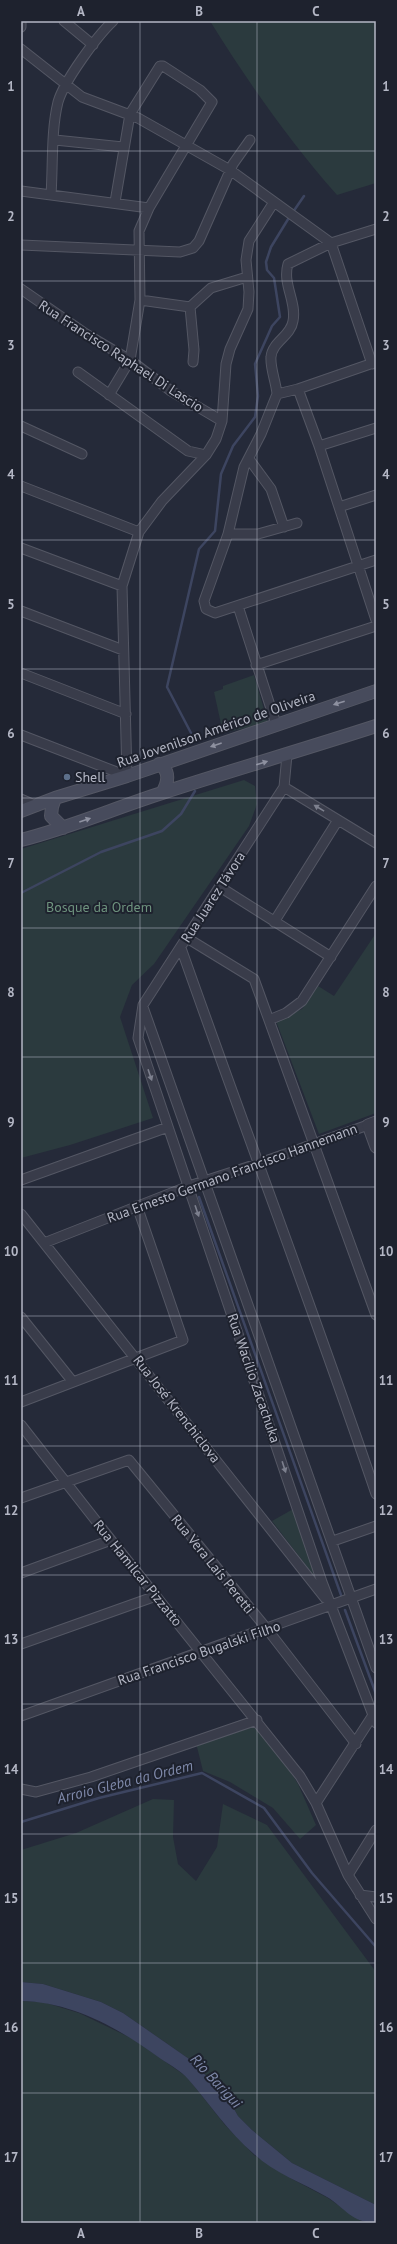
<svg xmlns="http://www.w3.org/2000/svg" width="397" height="2244" viewBox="0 0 397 2244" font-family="'PT Sans',sans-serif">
	<rect width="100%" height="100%" fill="#252a39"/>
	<path fill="#2b3a3e" d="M210,21H376V183L337,195C289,141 248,82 210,21Z
		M254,675L268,723L223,733L214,692L223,689V686Z
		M244,780L255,786L257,804L249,826L154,964L132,985L120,1017L153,1118L70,1145L21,1158V849Z
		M376,933V1113L319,1134L276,1021L302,1009L318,986L334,996Z
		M295,1508L315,1577L272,1521Z
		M253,1724L282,1758L298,1784L316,1825L300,1839L273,1808L230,1782L203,1771L196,1743Z
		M153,1799L174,1800L173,1837L178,1864L196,1881L217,1847L223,1804L267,1825L376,1972V2205L292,2163L252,2130L238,2116L229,2100L192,2061L123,2013L101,2002L43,1984L21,1982V1850L76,1833Z
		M21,2001L43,2002L79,2013L133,2039L187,2077L225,2125L254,2155L290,2178L328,2198L364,2223H21Z"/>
	<path fill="#3d4560" d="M21,1982L43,1984L101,2002L123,2013L192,2061L229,2100L238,2116L252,2130L292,2163L376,2205V2223C352,2223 345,2208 327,2197C303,2183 274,2173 254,2154C228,2132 210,2104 188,2079C181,2071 170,2065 161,2059C120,2029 73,2002 21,2001Z"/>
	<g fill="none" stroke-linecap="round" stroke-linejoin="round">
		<path stroke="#3d4560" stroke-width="2.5" d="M293,212L304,196
			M191,733L167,687L199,549L215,531L221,474L233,446L255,417L258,396L255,364L272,326L280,317L274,278L267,270L266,262L271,247L290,216
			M21,893L101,852L162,831L181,814L195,791
			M199,1197L341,1595
			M345,1610L376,1694
			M21,1822L99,1798L202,1773L264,1808L312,1873L376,1947"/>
		<g stroke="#545764" stroke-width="11">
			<path id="minor" d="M64,21L93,45
				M21,27V21
				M21,49L82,97L138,118L230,170L331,243L372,364
				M55,140L123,147
				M21,191L149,208
				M51,195C53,166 51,130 58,102C64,81 97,36 113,21
				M376,229L331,243L288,264C282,284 297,302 293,321C291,336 272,342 271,357C270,368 276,382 277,394L298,389L376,362
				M21,245L180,252L193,248L199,241L233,164L250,140
				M21,289L86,334L130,360L171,391L222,421
				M140,300L190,307
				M193,362L194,350L190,307L211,288L247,277
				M78,372L188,451L206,455
				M298,389L319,446L376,620
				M277,394L261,434L244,467L228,534L204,601L206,609L215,613L376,560
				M109,395L130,360L140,300L139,231L149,208L212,102L200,90L163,66H160L130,114L115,202
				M21,426L82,454
				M319,446L376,428
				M249,459L271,489L284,527
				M21,486L139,532
				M339,507L376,495
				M228,534H258L297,523
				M21,548L122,586
				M238,606L276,724
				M21,611L123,650
				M256,665L376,626
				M21,673L126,714
				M21,735L127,776L122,586L139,532L162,501L206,455L216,439L222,421L226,364L230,349L248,309L249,292L246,260L249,241L274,202
				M287,755L284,787L143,1005L138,1038L322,1582L376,1723
				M284,787L376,843
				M21,799L37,806
				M220,887L331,957
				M274,922L338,820
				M187,938L254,979L376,1315
				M181,948C245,1130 314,1311 376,1494
				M143,1007L376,1668
				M269,1020L286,1013L302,1001L376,886
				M21,1180L168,1127
				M21,1214L325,1598
				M44,1243L189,1186L257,1164L368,1125
				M21,1317L73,1382
				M21,1402L183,1340L137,1206
				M21,1425L111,1540L300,1776L316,1803L348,1875L376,1919
				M21,1498L129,1460L267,1629L356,1744
				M333,1541L376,1526
				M21,1573L111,1540
				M21,1644L156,1596
				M21,1716L376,1589
				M21,1789L36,1792L91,1777L257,1720
				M316,1803L375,1712
				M348,1875L376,1830
				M360,1895L376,1897"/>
		</g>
		<g stroke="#545764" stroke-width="13">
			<path id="tertiary" d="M376,1122L368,1125L376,1147"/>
		</g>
		<g stroke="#545764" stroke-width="14">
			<path id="secondary" d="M159,764C171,771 168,783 162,793
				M55,798L52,807L51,816L63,828
				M21,811L55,798L127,776L376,691
				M21,840C69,828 115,808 162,793C233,770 305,749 376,726"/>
		</g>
		<use href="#minor" stroke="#393c4a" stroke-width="9"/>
		<use href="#tertiary" stroke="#393c4a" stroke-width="11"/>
		<use href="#secondary" stroke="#474b5c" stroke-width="12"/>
	</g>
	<defs><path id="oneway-solid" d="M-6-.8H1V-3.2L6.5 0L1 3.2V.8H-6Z"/></defs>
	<g fill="#8e91a0">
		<use href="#oneway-solid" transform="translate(339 703) rotate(162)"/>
		<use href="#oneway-solid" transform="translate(216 745) rotate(161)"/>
		<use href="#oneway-solid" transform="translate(262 763) rotate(-17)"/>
		<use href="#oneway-solid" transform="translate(85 820) rotate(-19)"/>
	</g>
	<g fill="#7d808e">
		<use href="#oneway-solid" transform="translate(319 808) rotate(-149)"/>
		<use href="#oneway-solid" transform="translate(150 1075) rotate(71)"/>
		<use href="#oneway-solid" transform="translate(197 1211) rotate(71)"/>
		<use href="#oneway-solid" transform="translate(284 1467) rotate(72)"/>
	</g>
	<path fill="none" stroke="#b4b7c5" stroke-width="1" stroke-opacity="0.55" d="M140,21V2223M257,21V2223M21,151H376M21,281H376M21,410H376M21,540H376M21,669H376M21,798H376M21,928H376M21,1057H376M21,1187H376M21,1316H376M21,1446H376M21,1575H376M21,1704H376M21,1834H376M21,1963H376M21,2093H376"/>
	<circle fill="#5c6f8a" stroke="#1e222e" stroke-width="1.5" cx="67" cy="777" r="4"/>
	<g text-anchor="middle" stroke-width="4" stroke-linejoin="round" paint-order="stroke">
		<g font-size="14" fill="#b4b7c5" stroke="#1e222e">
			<text transform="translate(121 356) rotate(33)" y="5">Rua Francisco Raphael Di Lascio</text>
			<text transform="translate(216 729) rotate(-19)" y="5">Rua Jovenilson Américo de Oliveira</text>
			<text transform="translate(213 897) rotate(-57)" y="5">Rua Juarez Távora</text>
			<text transform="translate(232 1173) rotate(-20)" y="5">Rua Ernesto Germano Francisco Hannemann</text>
			<text transform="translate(254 1378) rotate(71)" y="5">Rua Wacílio Zacachuka</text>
			<text transform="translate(177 1409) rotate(52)" y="5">Rua José Krenchiclova</text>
			<text transform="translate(213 1564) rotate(51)" y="5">Rua Vera Laís Peretti</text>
			<text transform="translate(138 1573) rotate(51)" y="5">Rua Hamilcar Pizzatto</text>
			<text transform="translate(199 1653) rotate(-19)" y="5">Rua Francisco Bugalski Filho</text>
		</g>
		<g font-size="14" fill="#b4b7c5" stroke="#1e222e" text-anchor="start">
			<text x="75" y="782">Shell</text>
		</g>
		<g font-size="14" fill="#6e937e" stroke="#1e222e">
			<text x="99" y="912">Bosque da Ordem</text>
		</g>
		<g font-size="15" font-style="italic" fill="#7f89aa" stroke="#1e222e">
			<text transform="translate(125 1782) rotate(-14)" y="5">Arroio Gleba da Ordem</text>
			<text transform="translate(216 2081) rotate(47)" y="5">Rio Barigui</text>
		</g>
	</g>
	<rect width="397" height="2244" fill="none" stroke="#1e222e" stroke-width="44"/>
	<rect x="22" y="22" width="353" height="2200" fill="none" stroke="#b4b7c5" stroke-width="1.5"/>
	<g font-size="13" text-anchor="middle" font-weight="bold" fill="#b4b7c5">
		<text x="81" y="16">A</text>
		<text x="199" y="16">B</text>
		<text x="316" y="16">C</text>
		<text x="11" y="91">1</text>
		<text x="386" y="91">1</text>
		<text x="11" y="221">2</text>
		<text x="386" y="221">2</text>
		<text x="11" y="350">3</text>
		<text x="386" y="350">3</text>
		<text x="11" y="479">4</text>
		<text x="386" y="479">4</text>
		<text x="11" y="609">5</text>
		<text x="386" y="609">5</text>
		<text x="11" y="738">6</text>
		<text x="386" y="738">6</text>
		<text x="11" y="868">7</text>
		<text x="386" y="868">7</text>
		<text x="11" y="997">8</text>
		<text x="386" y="997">8</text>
		<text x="11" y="1127">9</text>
		<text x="386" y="1127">9</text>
		<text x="11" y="1256">10</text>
		<text x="386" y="1256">10</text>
		<text x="11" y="1385">11</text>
		<text x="386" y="1385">11</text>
		<text x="11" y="1515">12</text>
		<text x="386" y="1515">12</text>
		<text x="11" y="1644">13</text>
		<text x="386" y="1644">13</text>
		<text x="11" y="1774">14</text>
		<text x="386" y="1774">14</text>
		<text x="11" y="1903">15</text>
		<text x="386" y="1903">15</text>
		<text x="11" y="2032">16</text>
		<text x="386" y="2032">16</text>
		<text x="11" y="2162">17</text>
		<text x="386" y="2162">17</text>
		<text x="81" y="2238">A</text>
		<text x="199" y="2238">B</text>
		<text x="316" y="2238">C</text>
	</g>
</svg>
